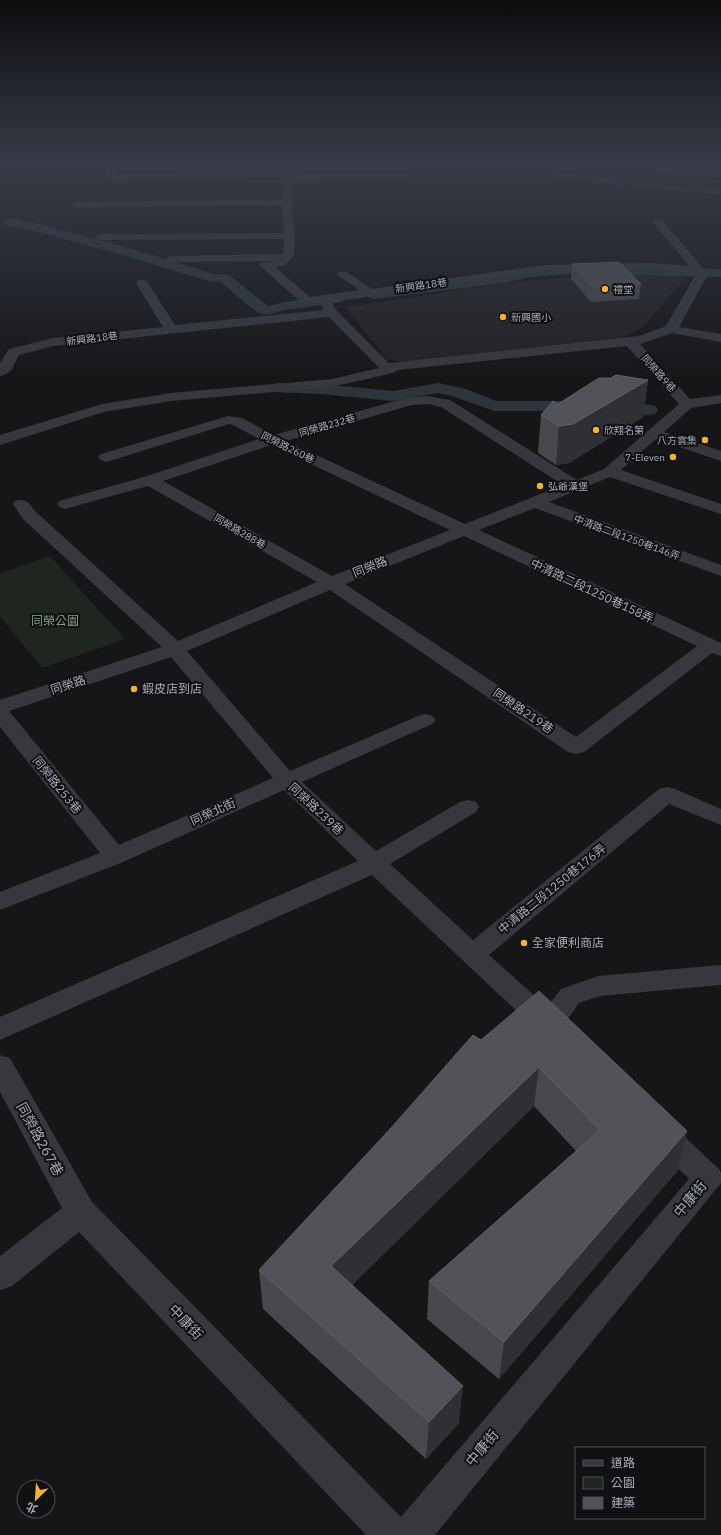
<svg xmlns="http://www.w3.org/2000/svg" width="721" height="1535" viewBox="0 0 721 1535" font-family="'IBM Plex Sans','Noto Sans TC',sans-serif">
	<rect width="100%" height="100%" fill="#161618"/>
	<path fill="#222225" d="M679,275L682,276V282L643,327L621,338L402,362L386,359L346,307L494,285L568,277Z"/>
	<path fill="#1e261f" d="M50,556L125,639L42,668L0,616V573Z"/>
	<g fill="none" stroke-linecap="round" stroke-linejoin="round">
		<path fill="#2c353c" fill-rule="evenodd" d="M9,218L40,224L136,250L214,274L229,275L268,306L284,302L337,295L342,296L344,299L342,302L337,303L285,310L266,315L261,314L250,307L221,282L208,281L126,256L35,231L5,225L3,222L5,219Z
			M570,266L721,269V277L570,274L531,277L504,283L374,299L369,298L367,295L369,292L374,291L504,275L531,269Z
			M278,383L321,384L393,391L438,383L466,389L496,401H610L649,405L655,406L658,410L655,414L649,415L610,411H494L455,397L438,393L393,401L321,394L272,392L270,388L272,384Z"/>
		<path fill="#37383d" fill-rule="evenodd" d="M109,164H119L116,174L289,171L302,164H313L298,174H411L413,176L411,178L408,179L292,180V214L295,236L294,255L285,265L275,267L310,297L359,290L339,276L337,274L339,272H347L372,289L545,265L652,263L689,266L653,222L658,219L662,220L706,272L708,274L679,327L721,334V342L672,333L640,344L690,399L721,395V403L691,408L664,432L721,451V461L656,439L621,470L721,504V514L610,477L549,502L721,565V576L535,508L479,530L721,643V656L712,653L584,752L576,754L568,752L330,590L187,651L290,771L418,716L425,714L432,716L436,720L432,724L302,782L376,851L460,802L468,800L476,802L479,807L476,812L390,864L473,940L659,789L667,787L675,789L721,809V825L669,804L489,955L547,1007L561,989L598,976L721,965V985L600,996L579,1003L565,1023L572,1033L568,1041C554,1045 550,1042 539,1032L372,875L0,1040V1017L358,861L284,790L123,862L0,910V892L100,853L0,727V700L162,647L23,519L13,504L15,501C26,498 29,503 35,511L178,641L317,582L148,486L65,509L59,507L57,504L59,501L144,477L259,439L233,425L229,424L106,462L101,460L98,457L101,454L228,416L242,418L274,435L406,398L428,396L450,400L577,480L604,469L679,404L627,346L398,370L393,373L332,387L171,401L104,412L0,445V435L102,404L171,393L332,379L379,368L329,317L53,346L19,355C12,366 15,372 0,376V363L9,349L53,338L163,327L136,283L138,280H146L175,325L324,310L320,303L303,304L259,265L261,263L273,261L172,262L168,261L166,259L168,257L172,256L283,254L284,239L99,240L94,237L99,234L284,233L282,205L76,208L71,205L76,202L282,199L283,181L280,177L110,180L105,177ZM652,269L696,274L666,326L639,336L389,363L337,311L331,302L545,271ZM428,404L441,407L563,485L465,524L286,441L412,405ZM271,445L450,530L332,576L163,481ZM464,536L697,646L576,737L345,584ZM171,657L273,778L119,845L9,711Z
			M467,164H504L503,166C493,169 475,171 467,164Z
			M614,164H647L721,172V178L618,167Z
			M552,172L627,180L632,183L627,186L549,177L547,175L549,173Z
			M640,182L688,187L693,185L721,189V195L695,191L690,193L637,187L635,185L637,183Z
			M0,1055L10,1058L92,1202L401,1517L689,1179L650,1141L645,1132L650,1123L660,1120L670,1123L719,1169L721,1173V1183L435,1535H366L79,1232L12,1286L0,1290V1256L62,1208L0,1092Z"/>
	</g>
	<path fill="#47494d" d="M572,264L641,284L639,299L591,302L571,279Z
		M648,380L643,417L569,463L556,465L538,453L541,415L558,404Z
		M481,1040L687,1131L678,1170L499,1379L427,1319L429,1281L576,1151L534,1106L352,1285L459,1423L426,1459L263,1309L259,1270Z"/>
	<path fill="#2f3033" d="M648,380L643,417L569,463L556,465L559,426Z
		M539,1067L534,1106L332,1305L331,1266Z
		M687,1131L678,1170L499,1379L504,1342Z
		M463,1386L459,1423L426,1459L429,1422Z"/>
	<path fill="#525359" stroke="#5f6168" d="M619,262L641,284L593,287L572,264Z
		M616,375L648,380L573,424L559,426L541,415L553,401L558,404L599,378H611Z
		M539,991L687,1131L504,1342L429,1281L600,1130L539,1067L331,1266L463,1386L429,1422L259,1270L391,1128L473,1035L481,1040Z"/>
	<linearGradient id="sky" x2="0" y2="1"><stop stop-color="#0c0c0d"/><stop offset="0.43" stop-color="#363c48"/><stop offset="1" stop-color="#363c48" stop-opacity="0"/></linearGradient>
	<rect width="721" height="379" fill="url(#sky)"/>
	<g fill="#f2b134" stroke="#111113" stroke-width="1.5">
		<circle cx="605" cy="289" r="4"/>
		<circle cx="503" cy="317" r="4"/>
		<circle cx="596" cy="430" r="4"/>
		<circle cx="705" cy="440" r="4"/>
		<circle cx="673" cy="457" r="4"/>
		<circle cx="540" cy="486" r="4"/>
		<circle cx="134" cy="689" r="4"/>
		<circle cx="524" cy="943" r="4"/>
	</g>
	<g text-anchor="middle" stroke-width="4" stroke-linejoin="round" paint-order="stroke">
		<g font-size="10" fill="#a8adb8" stroke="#111113">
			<text transform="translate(421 285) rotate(-8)" y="4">新興路18巷</text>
			<text transform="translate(92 338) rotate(-7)" y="4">新興路18巷</text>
			<text transform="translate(659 373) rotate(48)" y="4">同榮路9巷</text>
			<text transform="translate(327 425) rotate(-16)" y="4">同榮路232巷</text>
			<text transform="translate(288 447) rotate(26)" y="4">同榮路260巷</text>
			<text transform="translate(240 531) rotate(30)" y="4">同榮路288巷</text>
			<text transform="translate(627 537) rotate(20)" y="4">中清路二段1250巷146弄</text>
		</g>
		<g font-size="10" fill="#a8adb8" stroke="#111113" text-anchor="start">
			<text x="613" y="293">禮堂</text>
			<text x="511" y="321">新興國小</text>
			<text x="604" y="434">欣翔名第</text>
			<text x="697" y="444" text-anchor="end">八方雲集</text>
			<text x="665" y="461" text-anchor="end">7-Eleven</text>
			<text x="548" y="490">弘爺漢堡</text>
		</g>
		<g font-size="12" fill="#a8adb8" stroke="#111113">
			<text transform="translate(370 567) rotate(-22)" y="4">同榮路</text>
			<text transform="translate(592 591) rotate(25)" y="4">中清路二段1250巷158弄</text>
			<text transform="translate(68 685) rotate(-18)" y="4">同榮路</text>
			<text transform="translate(523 711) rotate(34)" y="4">同榮路219巷</text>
			<text transform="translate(57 785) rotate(51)" y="4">同榮路253巷</text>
			<text transform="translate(316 809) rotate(43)" y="4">同榮路239巷</text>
			<text transform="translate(213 812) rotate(-24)" y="4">同榮北街</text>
			<text transform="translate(552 889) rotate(-39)" y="4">中清路二段1250巷176弄</text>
		</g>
		<g font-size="12" fill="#7fa381" stroke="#111113">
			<text x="55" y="625">同榮公園</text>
		</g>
		<g font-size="12" fill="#a8adb8" stroke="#111113" text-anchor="start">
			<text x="142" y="693">蝦皮店到店</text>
			<text x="532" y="947">全家便利商店</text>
		</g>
		<g font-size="14" fill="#a8adb8" stroke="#111113">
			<text transform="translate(40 1139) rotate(61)" y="5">同榮路267巷</text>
			<text transform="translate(690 1199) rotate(-50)" y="5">中康街</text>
			<text transform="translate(186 1322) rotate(46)" y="5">中康街</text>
			<text transform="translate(482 1448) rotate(-50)" y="5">中康街</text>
		</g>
	</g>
	<rect x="575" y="1447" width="130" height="72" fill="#111113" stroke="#4d4f55"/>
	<rect x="583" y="1460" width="20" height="6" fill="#37383d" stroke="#4d4f55"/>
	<text x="611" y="1467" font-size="12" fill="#a8adb8">道路</text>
	<rect x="583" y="1477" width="20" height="12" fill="#1e261f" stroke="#4d4f55"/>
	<text x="611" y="1487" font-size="12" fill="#a8adb8">公園</text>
	<rect x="583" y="1497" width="20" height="12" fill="#525359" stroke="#4d4f55"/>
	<text x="611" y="1507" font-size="12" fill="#a8adb8">建築</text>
	<g transform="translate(36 1499) rotate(205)"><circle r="19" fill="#111113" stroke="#4d4f55"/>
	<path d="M0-3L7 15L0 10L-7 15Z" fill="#f2b134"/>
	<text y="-6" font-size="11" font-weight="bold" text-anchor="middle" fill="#a8adb8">北</text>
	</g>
</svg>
